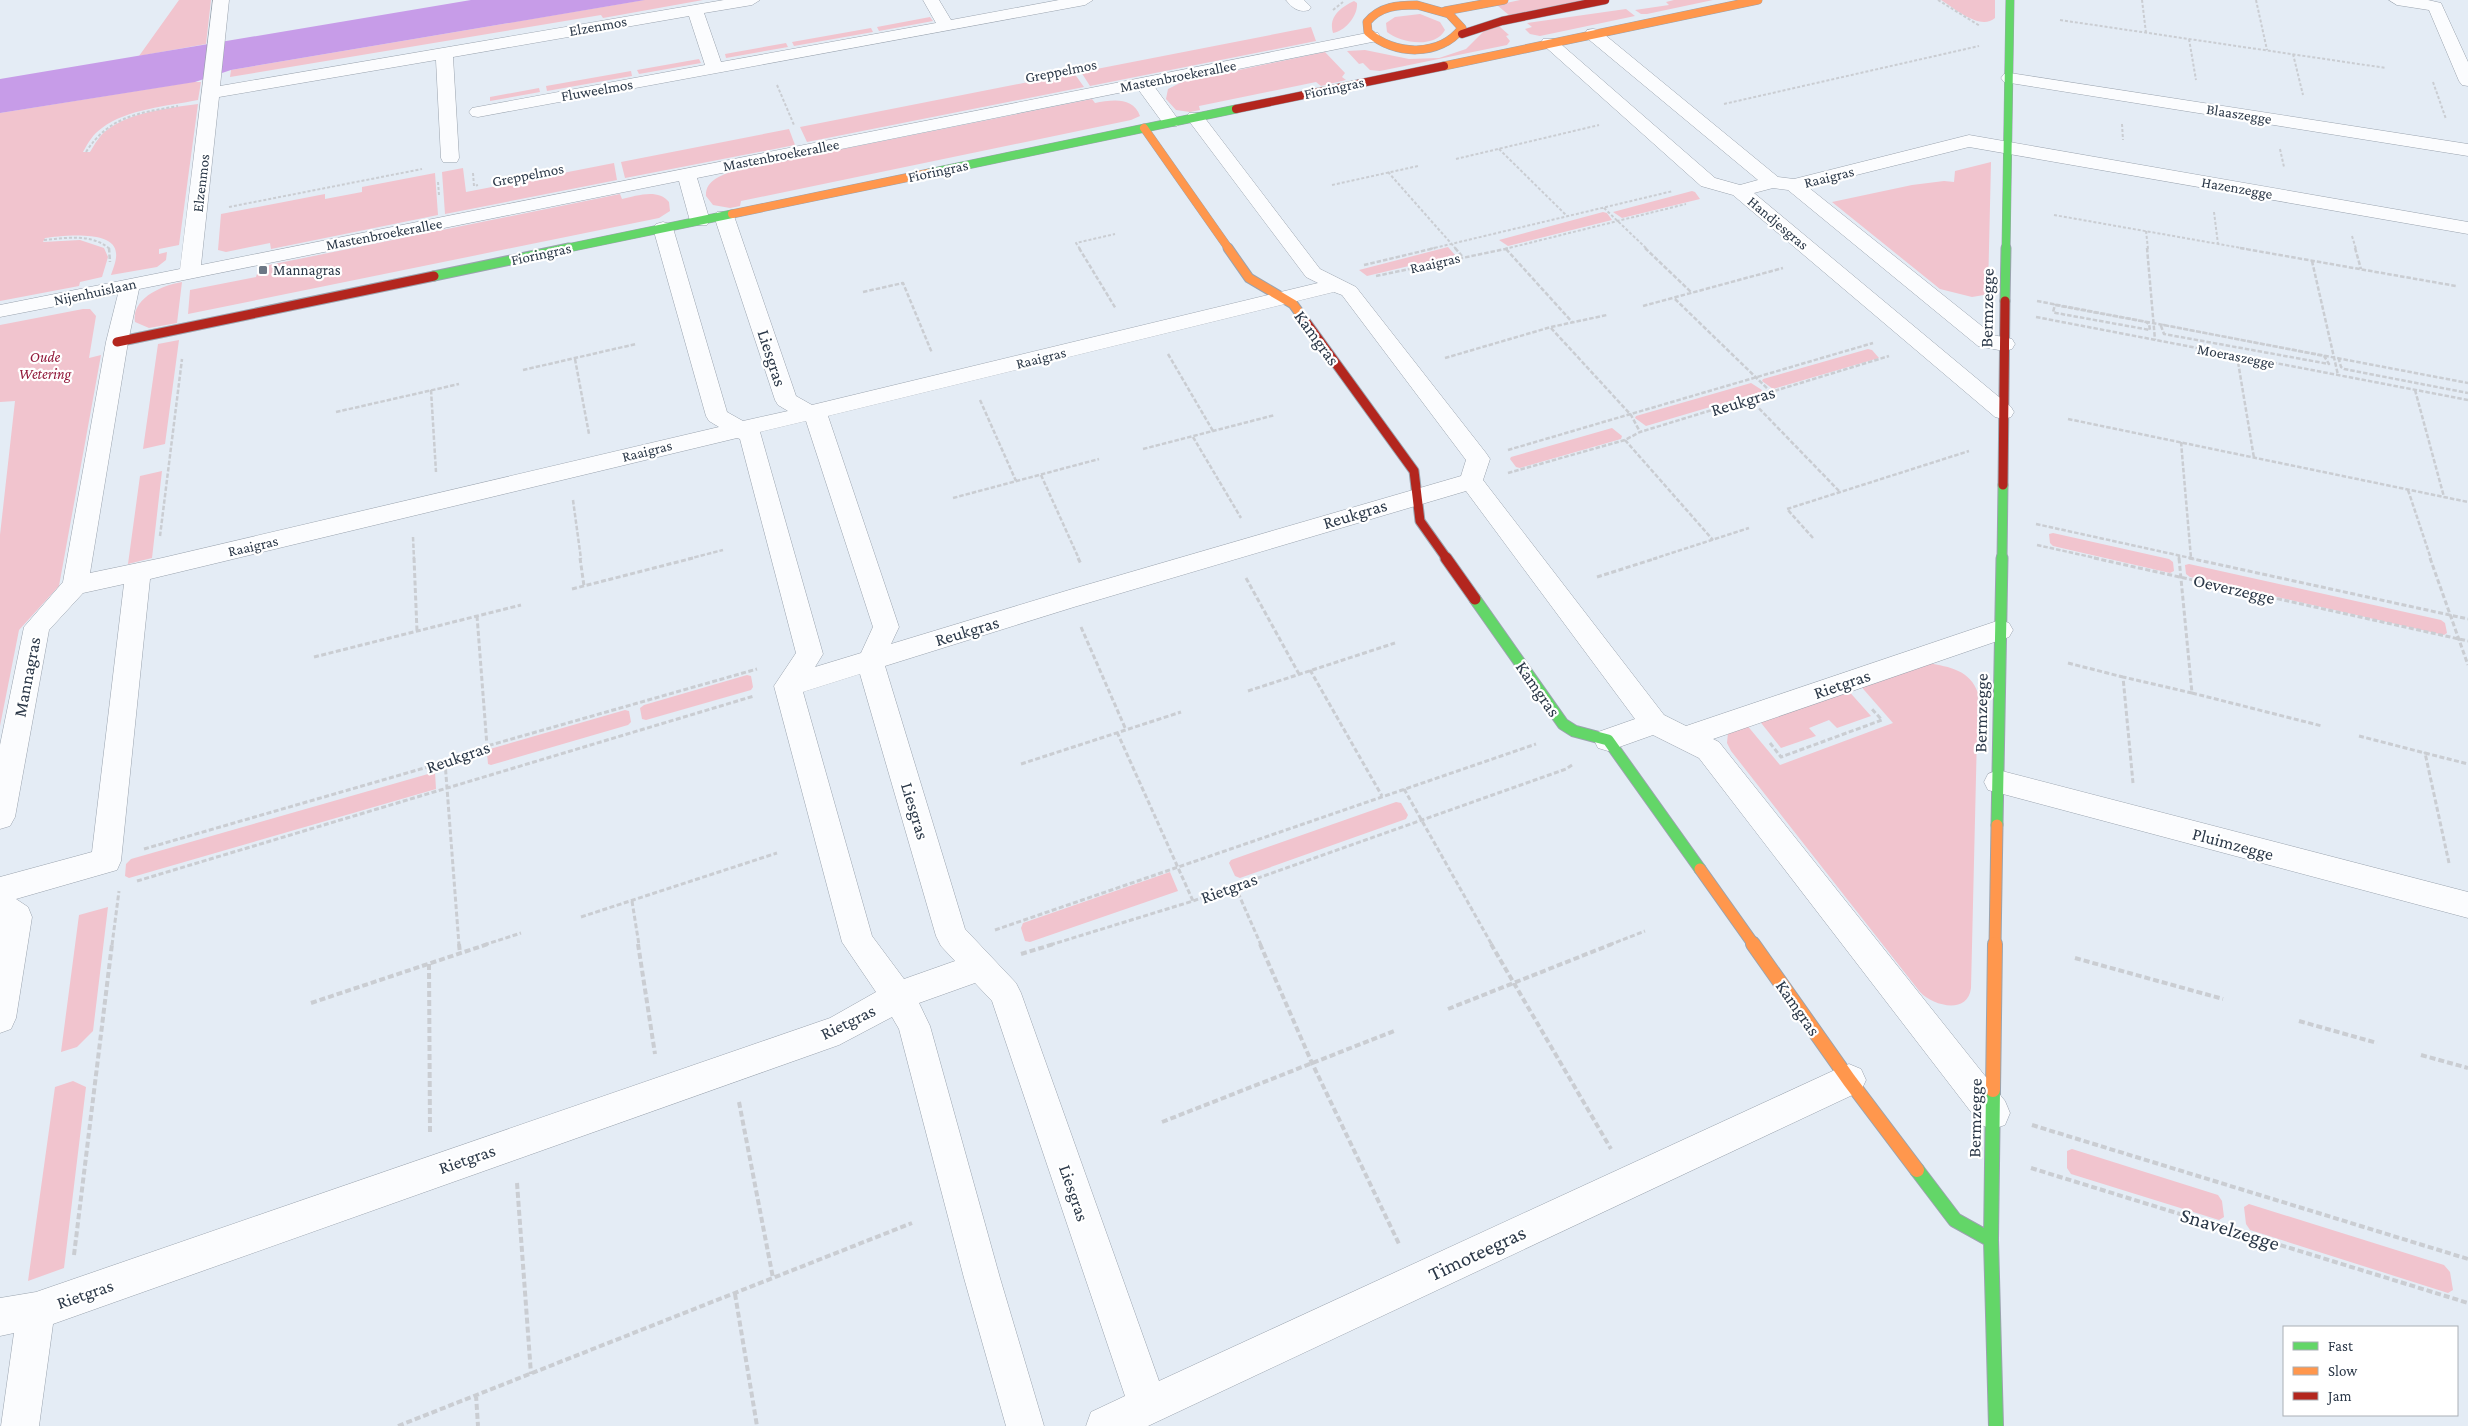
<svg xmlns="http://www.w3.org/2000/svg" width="2468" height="1426" viewBox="0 0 2468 1426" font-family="'Crimson Pro',serif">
	<rect width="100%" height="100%" fill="#e4ecf5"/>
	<path fill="#f1c4ce" d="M179,0H211L206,44L139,56Z
		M644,0H703L603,18L601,15L230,77L231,70Z
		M1520,0H1587L1510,16L1497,5Z
		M1674,0H1713L1647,14H1641L1635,10L1669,5L1666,2Z
		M1941,0H1995V18C1980,31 1954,8 1941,0Z
		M1354,1L1357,3C1358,16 1345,31 1333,33C1328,17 1341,7 1354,1Z
		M1626,9L1635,16L1540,36L1530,34L1525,29L1532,27L1527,23Z
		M1420,14L1440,22L1445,30C1435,49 1400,43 1387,32L1386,23L1395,17Z
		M930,17L933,21L879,31L877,27Z
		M1499,26L1509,35L1506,36L1510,41L1507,45L1380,71L1370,70L1363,63L1359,64L1347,51L1365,50L1409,59L1439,58L1466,49L1484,31Z
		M1311,27L1316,41L1090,86L1081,72Z
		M871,28L873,32L794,46L792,42Z
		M786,43L788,47L726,58L725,54Z
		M1325,52L1345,73L1342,77L1346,80L1321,86L1316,82L1199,106L1200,110L1190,112L1176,110L1166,99L1168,89L1182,82Z
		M699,59L701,63L639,74L637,70Z
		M631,71L632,76L547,91L546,86Z
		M1074,73L1084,87L807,142L800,127Z
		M192,82H201L198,100C168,106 127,109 102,128C93,134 88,143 83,152H90C95,144 99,136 107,130C130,112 169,108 198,104L179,245L159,249V254L167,252L166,260L157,267L111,275C113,269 117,260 116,253C115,229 60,236 45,238L43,242L80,240L104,248L108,257L102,277L80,282L79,286L0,301V113Z
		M539,88L540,92L490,101V97Z
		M1092,99L1095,103C1111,100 1133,96 1140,116L1131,120L741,201L740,206L730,208L713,205L706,196C705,181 721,175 734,171Z
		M789,129L795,145L625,178L621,162Z
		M1991,162L1988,291L1984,295L1972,297L1940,289L1832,202L1912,185L1944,181L1954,182L1955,171Z
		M614,163L617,180L445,214L442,172L463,168L466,192Z
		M435,173L438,215L271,249L270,243L226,252L218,250L221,214L325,194V199L362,192V187Z
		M1692,191L1695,192L1700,199L1622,218L1613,212Z
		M620,194L622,199C636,196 658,188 669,202L670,211L659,218L188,314L190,290L256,277L257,274L269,272V265Z
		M1603,212L1607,213L1612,220L1508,246L1499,240Z
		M1448,247L1455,255L1367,276L1359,270Z
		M182,282L177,323L149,328L135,322C131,298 163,285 182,282Z
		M83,309H90L96,316L89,358L101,355L59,586L19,630L0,726V535L15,401L0,402V325Z
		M179,340L165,444L143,449L158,344Z
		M1868,349L1872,350L1879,358L1773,389L1762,381L1763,379Z
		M1751,383L1762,390L1761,392L1646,426L1635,418L1636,416Z
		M1612,428L1622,436L1621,439L1520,468L1516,467L1510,459L1511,457Z
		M162,471L152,558L128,564L140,476Z
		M2053,533L2169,559L2173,562L2174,571L2170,573L2053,546L2050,543L2049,534Z
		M2189,564L2441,620L2445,623L2447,633L2444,635L2190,577L2186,574L2185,565Z
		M1928,663C1950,667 1970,670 1978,693L1971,988C1968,1015 1933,1006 1920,992L1731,751L1727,743L1728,733L1746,724L1780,765L1893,723L1858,683Z
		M747,675L751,676L753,687L751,690L646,720L642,719L640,708L644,705Z
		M1846,688L1871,716L1837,728L1829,720L1809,728L1816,736L1781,748L1758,719Z
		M625,710L629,711L631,722L628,725L491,765L488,764L487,753L490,749Z
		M435,772L436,789L129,878L125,876L126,864L131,859Z
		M1396,802L1401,803L1408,815L1406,819L1240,878L1235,876L1229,863L1231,860Z
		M1170,872L1178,891L1030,942L1025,941L1021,928L1023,923Z
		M108,907L93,1031L77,1047L61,1052L79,915Z
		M73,1081L86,1087L64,1268L28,1281L55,1087Z
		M2072,1149L2218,1195L2222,1201L2224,1217L2219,1220L2071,1174L2067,1168V1151Z
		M2249,1204L2444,1265L2450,1272L2453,1290L2448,1293L2250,1230L2246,1224L2244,1207Z"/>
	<path fill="#c79ce8" d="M471,0H645L231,70L195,82L0,113V79Z"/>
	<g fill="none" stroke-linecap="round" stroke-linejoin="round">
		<g stroke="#9aa3ae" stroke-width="1">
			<path id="street" d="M213,0H229L220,86L724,0H760L752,5L704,13L721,62L936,23L923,0H939L951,20L1059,0H1093L1085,5L478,117L472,116L469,112L472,108L705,65L689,16L453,57L459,158L457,162H443L441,158L436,60L219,97L201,265L1372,32L1378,33L1380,37L1378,41L1372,42L1154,86L1180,122L1177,126H1165L1138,89L697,178L710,221L707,225H693L690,221L679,181L139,289L128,342L90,573L162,558L719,427L709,421L706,416L653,228L656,224L663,222L670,224L673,228L727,412L743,421L788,411L778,405L775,400L714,216L717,212H731L734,216L796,396L812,405L1318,283L1306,277L1186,117L1189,113H1201L1320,269L1356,287L1486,453L1490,459L1483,480L1664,715L1686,726L1991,623L2000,620L2009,623L2013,630L2009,637L1713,739L1719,742L2005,1101L2010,1113L2005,1125L1993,1129L1981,1125L1699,758L1653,735L1608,751L1598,748L1594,740L1598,732L1635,719L1466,491L1074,607L885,666L965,929L1016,983L1021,993L1159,1381L1837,1069L1849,1064L1861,1069L1866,1080L1861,1091L1148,1426H1086L1091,1412L1125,1396L992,1001L975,983L919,1003L930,1026L1000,1278L1044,1426H1006L964,1278L899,1029L892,1017L839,1045L53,1324L39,1426H1L14,1333L0,1336V1298L36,1292L830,1018L876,992L842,942L774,686L796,653L740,439L737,438L150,579L121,861L117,870L16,899L28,907L32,917L16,1018L11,1029L0,1033V877L92,852L124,584L83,593L49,630L15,817L10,826L0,829V745L24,627L63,582L106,342L118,294L0,317V305L180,269ZM1334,292L1342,295L1466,460L1461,476L1069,590L891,644L899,627L828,416ZM806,421L873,627L861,653L815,667L823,654L760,432ZM860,674L936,936L941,946L955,961L904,979L872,936L803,692Z
				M1286,0H1304L1311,7L1309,10C1299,13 1292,8 1286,0Z
				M2389,0H2428L2441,3L2468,62V86L2462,85L2459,81L2429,10L2397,5Z
				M1593,29L1599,30L1778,177L1794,179L1969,135L2468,222V234L1969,147L1808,187L1993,335L2012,339L2015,344L2012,349L2004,351L1978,346L1788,190L1773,188L1754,193L2011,407L2014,412L2011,417L2003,419L1995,417L1733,195L1701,186L1541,43L1543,39H1555L1715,178L1740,185L1758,180L1587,38L1585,34L1587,30Z
				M2010,73L2468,144V156L2004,82L2001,78L2004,74Z
				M1998,770L2468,892V918L1988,790L1984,782L1988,774Z"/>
		</g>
		<g stroke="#9aa3ae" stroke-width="9">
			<path id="fast-far3" d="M929,173L1236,109
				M563,249L732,214
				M2006,249L2010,0"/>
		</g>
		<g stroke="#9aa3ae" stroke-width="11">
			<path id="fast-far2" d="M434,276L569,248
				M2005,301L2006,248
				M2002,559L2003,485"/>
		</g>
		<g stroke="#9aa3ae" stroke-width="13">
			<path id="fast-far1" d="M1475,599L1563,724L1574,731L1608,740L1700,869
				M1997,825L2002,558"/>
		</g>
		<g stroke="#9aa3ae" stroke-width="16">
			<path id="fast" d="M1993,1090L1991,1240L1996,1426
				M1917,1170L1955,1220L1991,1240"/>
		</g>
		<g stroke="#9aa3ae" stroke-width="9">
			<path id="slow-far3" d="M1417,5L1449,14L1462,28C1440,57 1394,56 1368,32L1367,22C1380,6 1398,5 1417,5Z
				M1445,11L1504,0
				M1444,66L1758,0
				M1144,128L1229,249
				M732,214L929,173"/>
		</g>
		<g stroke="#9aa3ae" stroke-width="11">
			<path id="slow-far2" d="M1228,248L1249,278L1293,304L1303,318"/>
		</g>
		<g stroke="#9aa3ae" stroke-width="13">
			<path id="slow-far1" d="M1700,869L1754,945
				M1995,945L1997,825"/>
		</g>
		<g stroke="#9aa3ae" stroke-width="16">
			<path id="slow" d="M1753,944L1849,1080L1917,1170
				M1993,1090L1995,944"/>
		</g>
		<g stroke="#9aa3ae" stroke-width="9">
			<path id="jam-far2" d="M1462,34L1502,21L1605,0
				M1236,109L1444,66"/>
		</g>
		<g stroke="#9aa3ae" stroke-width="11">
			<path id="jam-far1" d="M1303,318L1414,471L1420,521L1447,559
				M117,342L434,276
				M2003,485L2005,301"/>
		</g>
		<g stroke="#9aa3ae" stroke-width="13">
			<path id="jam" d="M1446,558L1475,599"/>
		</g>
		<path stroke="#cacdd2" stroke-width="2" stroke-dasharray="3 2" stroke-linecap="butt" d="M1938,0L1980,26
			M2142,0L2146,33
			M2256,0L2267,50
			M1333,10L1343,2
			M2060,20L2386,68
			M2189,39L2196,80
			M2293,54L2303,95
			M2433,82L2446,119
			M777,85L794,125
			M1724,104L1979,46
			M2122,124L2123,140
			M1499,149L1567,216
			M2280,149L2284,167
			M86,152C109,116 139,113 178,106
			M1456,159L1599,125
			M1388,172L1456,249
			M473,173L474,186L478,185
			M438,182L439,195
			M1332,185L1418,166
			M229,207L422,169
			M1604,208L1647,249
			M2214,212L2218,244
			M2054,215L2247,249
			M2146,231L2148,249
			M2352,236L2356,249
			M44,240C67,238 91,233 110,249
			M1080,249L1076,243L1115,234
			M1430,249L1673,191
			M1505,249L1686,204"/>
		<path stroke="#cacdd2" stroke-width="2.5" stroke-dasharray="4.5 2" stroke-linecap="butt" d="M109,248L110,262
			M1079,248L1116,309
			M1455,248L1462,256
			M1645,248L1692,293
			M2147,248L2155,340
			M2240,248L2456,286
			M2355,248L2361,269
			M1506,249L1573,323
			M2312,261L2338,375
			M1364,265L1435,248
			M1376,276L1510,248
			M863,292L903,283L932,353
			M1675,299L1771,392
			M2037,301L2468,383
			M2055,305L2146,322L2149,324L2150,330L2056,313L2053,312Z
			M1643,306L1783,268
			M2036,317L2468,400
			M2164,325L2324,356L2329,364L2164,334L2161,326Z
			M1551,328L1631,415L1640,432
			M1168,354L1213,431
			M2237,356L2254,458
			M1445,358L1551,327L1607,315
			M575,359L589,434
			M2341,359L2339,360L2341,367L2344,369L2468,393
			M523,370L636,344
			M431,390L436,472
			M2415,390L2444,497
			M1750,399L1840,492
			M980,400L1016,481
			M336,412L459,384
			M2068,419L2468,502
			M1193,437L1241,518
			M1625,440L1713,540
			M2181,442L2191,558
			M1143,449L1275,415
			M1508,450L1873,343
			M1508,473L1625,440L1640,432L1889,356
			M1041,475L1079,559
			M2408,490L2431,559
			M953,498L1099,459
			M573,500L581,559
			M2036,524L2195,559
			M160,536L182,359
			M413,537L414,559
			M1813,538L1787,509L1969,451
			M2037,545L2100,559
			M2179,555V559
			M688,559L723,550
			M1653,559L1749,528"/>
		<path stroke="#cacdd2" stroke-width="3" stroke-dasharray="5 2.5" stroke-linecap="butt" d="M414,558L417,631
			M580,558L584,586
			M1078,558L1081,564
			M2094,558L2468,641
			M2189,558L2468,619
			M2430,558L2468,665
			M1597,577L1657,558
			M1246,578L1299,674
			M572,589L693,558
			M477,616L487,746
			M1081,627L1126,730
			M314,657L521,605
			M2068,663L2123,677
			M1310,670L1382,796
			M1248,691L1395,643
			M2192,693L2322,726
			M1117,732L1193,901
			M2359,736L2425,753
			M1770,743L1781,757L1882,720L1871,708
			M445,762L459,945
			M1021,764L1181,712
			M2133,783L2123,677L2192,693L2179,558
			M1404,789L1492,945
			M144,849L445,762L487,746L757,669
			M2449,863L2425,753L2468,764
			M137,881L754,696
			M1235,886L1261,945
			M632,901L639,945
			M581,917L777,853
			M995,930L1536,744
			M112,945L119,891
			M484,945L521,933
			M1050,945L1193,901L1566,769L1572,765
			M1609,945L1645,931"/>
		<path stroke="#cacdd2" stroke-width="4" stroke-dasharray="6 3" stroke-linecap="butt" d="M459,944L460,953
			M638,944L655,1054
			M1260,944L1312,1063L1400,1246
			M1491,944L1611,1149
			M1021,954L1054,944
			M2075,958L2223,999
			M429,964L430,1133
			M311,1003L488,944
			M1448,1009L1612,944
			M2299,1021L2377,1043
			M2421,1055L2468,1068
			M739,1102L773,1278
			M1162,1122L1394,1031
			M2032,1125L2468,1259
			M2031,1168L2468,1303
			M517,1183L531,1374
			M74,1255L112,944
			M735,1294L757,1426
			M476,1395L478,1426
			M398,1426L912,1223"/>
		<use href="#street" fill="#fbfcfe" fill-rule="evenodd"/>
		<use href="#fast-far3" stroke="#63d668" stroke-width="8"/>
		<use href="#fast-far2" stroke="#63d668" stroke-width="9"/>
		<use href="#fast-far1" stroke="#63d668" stroke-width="11"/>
		<use href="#fast" stroke="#63d668" stroke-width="14"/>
		<use href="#slow-far3" stroke="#ff974d" stroke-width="8"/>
		<use href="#slow-far2" stroke="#ff974d" stroke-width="9"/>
		<use href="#slow-far1" stroke="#ff974d" stroke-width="11"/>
		<use href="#slow" stroke="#ff974d" stroke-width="14"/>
		<use href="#jam-far2" stroke="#b3261e" stroke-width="8"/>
		<use href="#jam-far1" stroke="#b3261e" stroke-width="9"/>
		<use href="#jam" stroke="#b3261e" stroke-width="11"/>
	</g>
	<rect fill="#6c7785" stroke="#fff" stroke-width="2" x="258" y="265" width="10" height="10" rx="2.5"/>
	<g text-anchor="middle" stroke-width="4.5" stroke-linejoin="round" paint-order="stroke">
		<g font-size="15" fill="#2b3848" stroke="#fff">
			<text transform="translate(598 26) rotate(-10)" y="5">Elzenmos</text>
			<text transform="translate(1061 71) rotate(-11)" y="5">Greppelmos</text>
			<text transform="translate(1178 76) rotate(-11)" y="5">Mastenbroekerallee</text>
			<text transform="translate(1334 88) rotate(-12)" y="5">Fioringras</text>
			<text transform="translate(597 90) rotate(-10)" y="5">Fluweelmos</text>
			<text transform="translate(2239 114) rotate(9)" y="5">Blaaszegge</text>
			<text transform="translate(781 155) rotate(-11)" y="5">Mastenbroekerallee</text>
			<text transform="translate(938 171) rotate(-12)" y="5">Fioringras</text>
			<text transform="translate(528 175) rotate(-11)" y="5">Greppelmos</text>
			<text transform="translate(1829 177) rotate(-14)" y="5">Raaigras</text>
			<text transform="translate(201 183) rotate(-83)" y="5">Elzenmos</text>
			<text transform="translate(2237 188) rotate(10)" y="5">Hazenzegge</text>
			<text transform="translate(1778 223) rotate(40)" y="5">Handjesgras</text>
			<text transform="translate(384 234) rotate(-11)" y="5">Mastenbroekerallee</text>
			<text transform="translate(541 254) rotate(-12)" y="5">Fioringras</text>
			<text transform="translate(1435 263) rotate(-13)" y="5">Raaigras</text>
			<text transform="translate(95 292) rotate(-12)" y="5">Nijenhuislaan</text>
			<text transform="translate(2236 356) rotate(11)" y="5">Moeraszegge</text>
			<text transform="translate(1041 358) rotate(-14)" y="5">Raaigras</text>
			<text transform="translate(647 451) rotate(-14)" y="5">Raaigras</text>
			<text transform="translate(253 546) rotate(-13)" y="5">Raaigras</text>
		</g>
		<g font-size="15" fill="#2b3848" stroke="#fff" text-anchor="start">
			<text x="273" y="275">Mannagras</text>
		</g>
		<g font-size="15" font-style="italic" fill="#921a3b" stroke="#fff">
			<text x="45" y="362">Oude<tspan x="45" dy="17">Wetering</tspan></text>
		</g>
		<g font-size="18" fill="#2b3848" stroke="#fff">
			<text transform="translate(1987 308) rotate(-89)" y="6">Bermzegge</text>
			<text transform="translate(1317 338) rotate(54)" y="6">Kamgras</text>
			<text transform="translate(772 358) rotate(72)" y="6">Liesgras</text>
			<text transform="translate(1743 401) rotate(-17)" y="6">Reukgras</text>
			<text transform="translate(1355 514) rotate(-17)" y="6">Reukgras</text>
			<text transform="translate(2234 589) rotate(13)" y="6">Oeverzegge</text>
			<text transform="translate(967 631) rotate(-17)" y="6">Reukgras</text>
			<text transform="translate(27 677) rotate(-79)" y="6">Mannagras</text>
			<text transform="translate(1842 684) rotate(-19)" y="6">Rietgras</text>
			<text transform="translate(1538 689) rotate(55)" y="6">Kamgras</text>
			<text transform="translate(1981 713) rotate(-89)" y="6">Bermzegge</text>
			<text transform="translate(458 757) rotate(-19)" y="6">Reukgras</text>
			<text transform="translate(915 811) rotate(73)" y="6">Liesgras</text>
			<text transform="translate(2233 844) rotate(15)" y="6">Pluimzegge</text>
			<text transform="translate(1229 888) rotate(-20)" y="6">Rietgras</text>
			<text transform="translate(1798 1008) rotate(55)" y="6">Kamgras</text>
			<text transform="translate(848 1022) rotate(-26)" y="6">Rietgras</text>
			<text transform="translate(1975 1118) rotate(-89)" y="6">Bermzegge</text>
			<text transform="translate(467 1159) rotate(-19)" y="6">Rietgras</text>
			<text transform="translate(1074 1193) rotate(71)" y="6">Liesgras</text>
			<text transform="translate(85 1294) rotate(-19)" y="6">Rietgras</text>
		</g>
		<g font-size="21" fill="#2b3848" stroke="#fff">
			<text transform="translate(2230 1229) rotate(17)" y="7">Snavelzegge</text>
			<text transform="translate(1477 1253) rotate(-25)" y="7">Timoteegras</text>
		</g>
	</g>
	<rect x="2283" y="1326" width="175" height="90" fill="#ffffff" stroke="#aaafb6"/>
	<rect x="2293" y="1342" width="25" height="8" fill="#63d668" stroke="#aaafb6"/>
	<text x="2328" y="1351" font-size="15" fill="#2b3848">Fast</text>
	<rect x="2293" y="1367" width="25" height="8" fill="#ff974d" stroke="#aaafb6"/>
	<text x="2328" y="1376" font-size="15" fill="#2b3848">Slow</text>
	<rect x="2293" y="1392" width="25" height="8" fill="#b3261e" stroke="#aaafb6"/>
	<text x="2328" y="1401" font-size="15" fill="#2b3848">Jam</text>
</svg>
